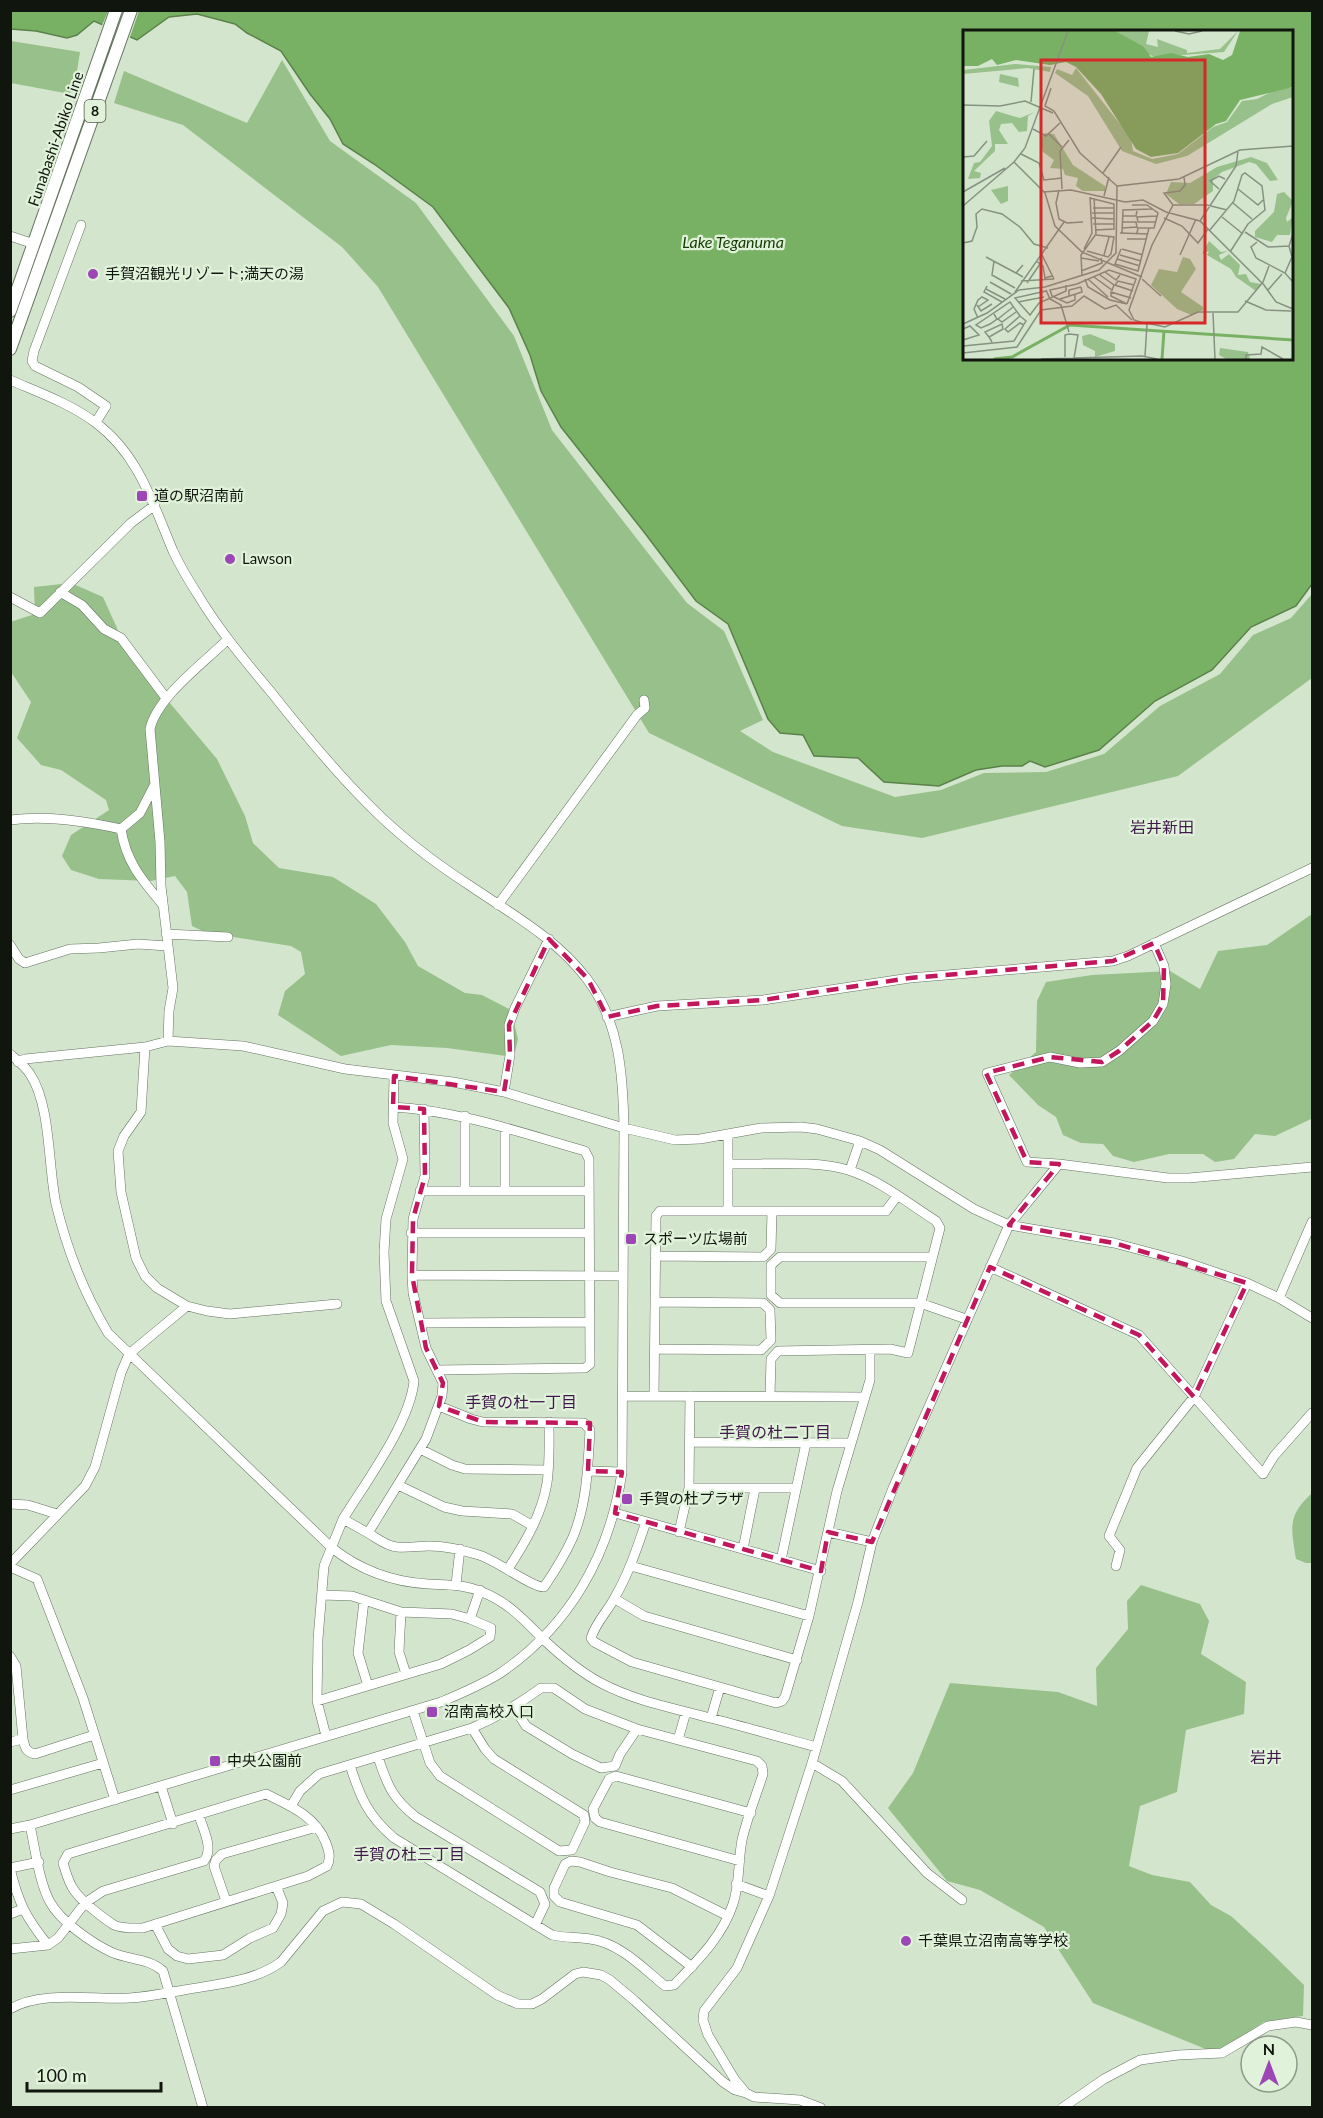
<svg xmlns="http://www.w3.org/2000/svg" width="1323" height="2118" viewBox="0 0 1323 2118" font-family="Lato,'Noto Sans JP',sans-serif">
	<rect width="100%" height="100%" fill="#d4e5ce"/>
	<path fill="#98c08a" d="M11,41L80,52L76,78L70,94L11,83Z
		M282,60L330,141L416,203L514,336L552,430L687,603L724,631L763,720L740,731L773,752L895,797L941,790L984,773L1046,772L1104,754L1160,706L1220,674L1253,635L1291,618L1312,594V678L1178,776L922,838L842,826L649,733L378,287L342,247L183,125L114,103L124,71L247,123Z
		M71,583L103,597L117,628L121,645L217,759L245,816L253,843L279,868L333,877L376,904L405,942L418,966L465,993L482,995L511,1010L518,1039L514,1057L447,1048L391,1045L341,1056L278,1015L285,991L305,974L301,952L291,946L207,933L192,926L187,892L175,876L151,881L99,879L71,870L62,856L71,835L109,810L106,800L61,770L41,765L17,738L31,702L11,672L10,622L35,614L34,587Z
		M1312,914V1117L1311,1119L1275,1136L1255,1134L1234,1159L1215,1162L1203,1154H1169L1134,1162L1113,1156L1103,1144L1081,1143L1063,1135L1056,1117L1038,1105L1009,1075L1036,1052L1037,1001L1046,982L1092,975L1170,971L1200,989L1218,951L1267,945Z
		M1312,1493V1563H1306L1296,1559C1291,1527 1287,1516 1312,1493Z
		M1141,1585L1200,1604L1209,1621L1201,1654L1246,1682L1244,1714L1186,1730L1177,1792L1140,1806L1129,1866L1152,1875L1190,1882L1211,1905L1231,1916L1265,1947L1304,1985L1303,2016L1264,2022L1220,2050H1208L1093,2003L1044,1927L980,1890L947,1881L888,1808L913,1773L950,1683L1058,1692L1097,1706L1096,1668L1128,1629L1127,1601Z"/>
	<path fill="#79b164" stroke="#5a824a" stroke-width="1.5" fill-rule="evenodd" d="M10,11H1312V584L1296,606L1251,627L1212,670L1155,701L1099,750L1045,767L1030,761L1022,766H1002L976,770L939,786L884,782L858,758L814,756L803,735L780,733L768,719L728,624L696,601L644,532L561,427L541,391L530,355L509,308L433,207L374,164L343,144L330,119L310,94L281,51L247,33L235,24L197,14L169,17L137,40L94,21L77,35L67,38L36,31L11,29ZM964,32H1292V358H964Z"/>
	<path fill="#d4e5ce" d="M108,11H139L129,40L101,28Z"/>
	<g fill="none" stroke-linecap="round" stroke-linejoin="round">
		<g stroke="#657360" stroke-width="10">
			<path id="minor" d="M81,225L34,351L32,361L35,366L78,387L106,406L96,422
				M10,236L34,244
				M10,380C40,393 71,404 96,423C139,455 153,504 173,551C180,566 189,581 198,595C219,630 245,661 271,692C301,730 332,768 367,803C397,834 432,861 469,885C510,913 556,938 587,979C620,1022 623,1076 624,1128L622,1472C610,1555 569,1627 499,1674C481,1685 460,1694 441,1702L30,1825L10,1829
				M60,592L82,605L104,629L121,638L166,698
				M10,597L40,613L131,523L155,505
				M154,786L140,813L121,829C126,862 142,880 163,905
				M10,820C47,815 85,821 121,829
				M498,905L637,715L645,708L644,700
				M166,934L228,937
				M10,945L19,959L25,963L70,949L99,948L138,944L167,946
				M607,1017L657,1006L763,1000L910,978L1113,961L1128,956L1312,868
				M168,1041L169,1011L173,988L161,886L160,842L150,729C157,697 204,663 228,639
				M145,1047L141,1112L124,1136L118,1151L121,1192L136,1258L145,1276L157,1288L187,1306L207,1311L230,1314L337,1304
				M10,1054C17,1060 25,1066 30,1074C51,1105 48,1167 56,1204C67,1250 84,1293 108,1333L332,1548C360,1570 393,1582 428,1584C447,1585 464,1584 482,1592C508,1602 524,1620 543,1639C560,1655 580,1672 601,1683C635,1701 673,1708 710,1718C745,1727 780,1737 816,1747
				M18,1062L25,1059L145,1047L168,1041L243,1046L345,1069L453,1082L504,1092L624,1128L675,1140L700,1139L761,1128L801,1127L817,1129L860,1141L880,1150L974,1209L1009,1225L1114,1243L1182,1261L1247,1283L1279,1298L1312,1318
				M504,1092L510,1055L509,1025L515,1008L549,939
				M393,1107C460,1111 522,1133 585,1151L589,1159L590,1364L585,1368L437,1370
				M728,1164C763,1165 817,1160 848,1170C880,1180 909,1204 936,1221L940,1228L908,1353L890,1349L778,1351L771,1359L770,1396
				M1059,1164L1168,1178H1189L1312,1167
				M850,1170L860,1141
				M420,1191H588
				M465,1191V1116
				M505,1191V1128
				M728,1211V1134
				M411,1233H589
				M655,1256L763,1257L771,1249L772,1211
				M932,1257H780L771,1265V1295L780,1303H920L966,1319
				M990,1267L1139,1335L1263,1474L1274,1456L1312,1413
				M412,1275L622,1276
				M1279,1298L1312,1222
				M655,1302L763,1303L770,1310L771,1340L761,1350L655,1349
				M421,1323L590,1322
				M623,1396L865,1397
				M654,1396L656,1216L660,1211H886L897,1196
				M690,1442L850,1443
				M420,1449L452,1465L465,1469L547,1470
				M588,1471L622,1472
				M398,1485L444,1507L462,1511L512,1514L533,1526
				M689,1488H796
				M10,1504L28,1505L57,1514
				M615,1513L821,1571
				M343,1519C366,1482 410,1423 414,1381L386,1301L384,1252L386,1219L403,1159L393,1123L394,1076
				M646,1522C637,1548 629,1573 615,1597C608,1611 596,1622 591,1638L594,1642L632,1662L776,1703L782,1701L785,1697L809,1616L837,1491L870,1380V1350
				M679,1532L689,1488L690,1396
				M828,1532L872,1542
				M368,1533C377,1538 386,1546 397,1547C407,1548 419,1546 429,1546C446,1546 463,1550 479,1555C496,1560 533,1588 544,1587C555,1571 565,1555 573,1537C587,1503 588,1466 590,1430L584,1423L483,1422L471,1419L439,1406
				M743,1549L755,1489
				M781,1560L806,1443
				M10,1564L85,1486L95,1467L121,1373L129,1354L187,1306
				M631,1566L809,1616
				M1116,1566L1120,1550L1109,1536L1137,1468L1194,1397L1247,1283
				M10,1567L37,1579L83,1698L115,1800
				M508,1569C525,1543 542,1514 547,1483C550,1463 549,1442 549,1422
				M456,1584L460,1549
				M615,1599L644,1616L797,1660
				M364,1601L358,1653L368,1686
				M401,1612L399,1652L406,1674
				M470,1619L480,1590
				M10,1656L16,1666L23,1739C25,1748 26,1752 35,1754L94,1735
				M317,1701L441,1664L469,1650L490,1637L491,1628L470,1619L452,1614L401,1612L352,1596L322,1595
				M514,1707L526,1726L572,1754L601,1768L615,1766L620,1754L637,1729
				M413,1711L430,1763L440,1776L559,1851L572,1850L585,1822L584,1815L494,1759L485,1749L472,1728
				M711,1718L720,1687
				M326,1736L317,1701L318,1639L324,1566L343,1519L368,1533L426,1439L442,1396L443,1383L426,1348L413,1293L412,1275L413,1219L425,1176L424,1109
				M678,1740L686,1712
				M10,1742L23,1739
				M378,1757C387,1785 393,1799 416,1817L540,1892L545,1904L535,1925
				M812,1763L842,1781L927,1873L962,1900
				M161,1786L173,1824
				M10,1790L103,1763
				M266,1794C290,1806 316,1816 326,1843C329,1851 331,1858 327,1866L308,1876L143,1928C134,1928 123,1929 114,1925C103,1918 81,1901 74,1890C68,1882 66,1872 63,1863L68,1854Z
				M291,1806L300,1791L319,1774L472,1728C497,1717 519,1704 541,1688H554L585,1709L637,1729L757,1761L762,1766L763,1774C756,1796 747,1818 742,1840C738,1860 740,1884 733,1904C722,1937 698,1960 674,1985L665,1986C643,1968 620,1943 590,1939C577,1937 565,1938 552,1935L394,1838C368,1816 360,1797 350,1765
				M30,1825C35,1848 39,1882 50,1902C60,1921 92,1943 111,1952C128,1960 149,1958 163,1971L203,2108
				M740,1861L600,1822L595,1818L593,1809L609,1779L616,1776L751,1813
				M10,1868C18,1902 26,1918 48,1945
				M10,1868L39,1862
				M736,1884L769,1896
				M226,1901L214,1866L216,1860L222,1854L317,1827
				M10,1914L23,1909
				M155,1924L168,1949L177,1956L188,1959L223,1955L250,1938L273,1928L281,1914L283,1903L276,1886
				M10,1949L48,1945L58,1938L85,1903L103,1891L204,1861C214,1848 203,1830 199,1815
				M692,1967L637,1925L560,1902L554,1896V1888L565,1864L571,1861L580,1862L610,1872L672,1888L728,1916
				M10,2009C42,1990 93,2000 129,1998C148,1997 166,1993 184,1990C217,1984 253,1982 281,1962L323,1911L342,1902L361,1904L394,1924L497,1995L518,2004H532L542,1999L575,1974L583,1972L601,1975L610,1980L635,2001L723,2082L735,2090L746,2093
				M821,2108L800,2100L754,2097L746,2093L735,2080L708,2035L703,2020L704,2011L737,1968L769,1896L812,1763L858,1602L872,1542L893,1488L1009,1225L1059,1164L1027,1162L987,1073L1050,1057L1080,1063L1102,1062L1119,1051L1153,1021L1163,1004L1166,984L1164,966L1154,943
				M1062,2108L1104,2079L1140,2060L1178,2055L1222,2053L1268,2026L1296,2022L1312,2025"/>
		</g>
		<g stroke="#657360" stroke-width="14">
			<path id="major" d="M10,311L116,10
				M10,349L131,10"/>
		</g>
		<use href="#minor" stroke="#fff" stroke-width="9"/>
		<use href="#major" stroke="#fff" stroke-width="12"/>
	</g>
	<path fill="none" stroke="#c2185b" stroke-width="4.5" stroke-dasharray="12 8" stroke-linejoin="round" d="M549,939L588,979L607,1017L657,1006L763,1000L910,978L1113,961L1154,943L1164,966L1163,1004L1153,1021L1119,1051L1102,1062L1050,1057L986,1073L1027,1162L1059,1164L1009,1225L1114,1243L1247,1283L1194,1397L1139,1335L990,1267L872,1542L828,1532L821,1571L615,1513L622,1472L588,1471L590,1423L483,1422L439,1406L443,1383L426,1348L412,1275L413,1219L425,1176L424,1109L393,1107L394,1076L504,1092L510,1055L509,1025Z"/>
	<g fill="#9c47b5" stroke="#e1f2db" stroke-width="2">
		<circle cx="93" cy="274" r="6"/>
		<rect x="136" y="490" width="12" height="12" rx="3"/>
		<circle cx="230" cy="559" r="6"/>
		<rect x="625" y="1233" width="12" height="12" rx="3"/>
		<rect x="621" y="1493" width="12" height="12" rx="3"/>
		<rect x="426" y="1706" width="12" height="12" rx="3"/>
		<rect x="209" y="1755" width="12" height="12" rx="3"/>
		<circle cx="906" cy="1941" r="6"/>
	</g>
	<g text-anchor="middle" stroke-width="4.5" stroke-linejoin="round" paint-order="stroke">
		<rect fill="#e1f2db" stroke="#4f584c" stroke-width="1.5" x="84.5" y="100" width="21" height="22" rx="4.5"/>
		<g font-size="14" font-weight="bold" fill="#10160e">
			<text x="95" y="116">8</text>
		</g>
		<g font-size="15" fill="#10160e" stroke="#e1f2db">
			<text transform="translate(56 139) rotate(-71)" y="5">Funabashi-Abiko Line</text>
		</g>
		<g font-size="15" fill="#10160e" stroke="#e1f2db" text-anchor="start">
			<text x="105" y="279">手賀沼観光リゾート;満天の湯</text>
			<text x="154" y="501">道の駅沼南前</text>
			<text x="242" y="564">Lawson</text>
			<text x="643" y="1244">スポーツ広場前</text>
			<text x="639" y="1504">手賀の杜プラザ</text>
			<text x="444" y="1717">沼南高校入口</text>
			<text x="227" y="1766">中央公園前</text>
			<text x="918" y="1946">千葉県立沼南高等学校</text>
		</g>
		<g font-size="16" font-style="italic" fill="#163b04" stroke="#e1f2db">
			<text x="733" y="248">Lake Teganuma</text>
		</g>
		<g font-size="16" fill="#40184c" stroke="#e1f2db">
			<text x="1162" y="833">岩井新田</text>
			<text x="521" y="1408">手賀の杜一丁目</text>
			<text x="775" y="1438">手賀の杜二丁目</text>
			<text x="1266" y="1763">岩井</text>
			<text x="409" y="1860">手賀の杜三丁目</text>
		</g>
	</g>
	<g transform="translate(963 30)">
		<rect width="330" height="330" fill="#d4e5ce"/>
		<path d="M150,1H186L183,14L195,17L194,9L224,20V23L257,19L275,1L261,22L192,27L182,23L180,16ZM52,34L88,37L87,42L65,38L0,44V40ZM113,38L168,108L170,121L189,129L215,124L250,97L264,92L279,71L294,69L316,58H330V67L309,74L224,126L193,134L159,121L125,66L92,43L94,39L109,45ZM37,44L55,48L56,57L36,52ZM33,81L57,88L72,82L65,86L64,101L56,102L49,93L38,94L36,100L45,114H32V121L11,141L18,143L17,148L5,149L11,133L17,132L29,116L26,91ZM82,103L91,104L110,135L142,156V161H120L113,156L115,148L102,145L100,139L87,138L91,130L80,122L77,109ZM288,127L304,133L315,150L307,151L293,134L286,132L259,142L250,149V161L231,174H216L203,164L208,152L227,153L254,137ZM45,156V171L38,174L28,160ZM321,162L330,171L323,188L324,192L330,187L327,205H314L309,212L292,207V201L311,182L314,164ZM246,211L258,222L265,221L256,225L258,230L266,224L277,235L275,245L283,244L287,252L298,254L293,261L273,247L268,239L244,225L246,221L239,224ZM220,227L227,229L233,239L218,262L240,277V280L228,285L214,279L188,255L196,239L214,242ZM127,304L152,314V321L132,327V321L120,315L119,306ZM257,318L285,322L287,329H263L256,325Z" fill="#98c08a"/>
		<path d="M0,1H152L180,16L188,27L208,23L225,27L246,24L260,30L269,25L277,1H330V57L277,70L263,91L253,94L215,123L188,127L173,119L138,64L113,37L103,32L87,35L53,30L34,35L29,29L15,36H0Z" fill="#79b164"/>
		<path fill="none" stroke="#79b164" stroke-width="3" d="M31,329L49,327L107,295L330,310M199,329L201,301"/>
		<path fill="none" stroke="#869281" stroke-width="1.5" d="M212,1L226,4L239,1M68,72L71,39M0,75L37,76L62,71L90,83M70,99L83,106L97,93M86,104L99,117M58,124L76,133L81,150L99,148M0,127L11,126L24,111M51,132L82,163L92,196L119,222L179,247M140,143L158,117M154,156L216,149L277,120L330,116M99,159L97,121L106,110M256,159L247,151L256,146L262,149M275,159L295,175L300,170M96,160L93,173L96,189L104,193L120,192M0,162L42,138M80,162L108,160L162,172L180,170L203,182L237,191L301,255L313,272L330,279M141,166L146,147M127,168L151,174V199L132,200M270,173L289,189M169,175H184L195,183L191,198H175L174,203M210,175H244L264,180M0,176L51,132L62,118L105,1M130,178H151M129,183H151M160,186H173L174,181M259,187L280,204M129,188L151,189M201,188L219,196L235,213L245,199M237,191L273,136L275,121M159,192H173L174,197L159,198M193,192H175L174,187L194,186M130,194H151M246,201L271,171L279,145L282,143L299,156L302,180L285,194L267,222M282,202L305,217L326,216M157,203L185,204M159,203L160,180L189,179M164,209H183M294,212L288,217L293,228L322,243L330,252M0,213L9,211L14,197L13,184L19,179L39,184L57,197L71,214L85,218M121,219L129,203L127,167M158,219L152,234L175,241L186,198M159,219L180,225M124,221L145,227L148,224L151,207L133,205M79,225L91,249M141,225L146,207M157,225L178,231M217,225L233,189M23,227L53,243M118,228L136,231M154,229L177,236M31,231L29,245L52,258M73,231L80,236L82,248L89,246M60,235L53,243L60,247M118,241L139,233L138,228M142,242L153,250L157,245M322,243L329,227L326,216L330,204M119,246L118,225L133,204L131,168M131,247L149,260L151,255L137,245M122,249L125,257L147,270L164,274M125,249L145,267M179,249L198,266M58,251L91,249M27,252L48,264M64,253L77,234M24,256L21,262L39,272M23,259L42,269M83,260L87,269L98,275L106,302M305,260L319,244M83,261L52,268L67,285L76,273L103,261V255M170,261L152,255L155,251L171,255M52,262L101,192M89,266L87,260L114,254L146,240L173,249L164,274M89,266L104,273L112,270V264M106,266V260L118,257M97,269L119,262L118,257M282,271L303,280L328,281M55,272L81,267M164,274L148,266V262L168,268M14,275L18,281L29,274M15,277L25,270L19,267L15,270L11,279L15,288M50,277L35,289L39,292L53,282M250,283L252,329M31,284L34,289L27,294L18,298L13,295L47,272L57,286L42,299L45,302L57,293L61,295M183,293L202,297L235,282H275L300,252L306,236M0,294L24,283L56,260L82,257L136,240L153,223L154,156L117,123L91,81L82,76L88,58M0,299L7,296L16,305L0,310M106,304L115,305L111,328M26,307L22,302L39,294L40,299L26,307L29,312M0,316L51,311L63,291L57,286M0,323L54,317L78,280L109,276L121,266L142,279L153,275L169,290M182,326L184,294L171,290L166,280L189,215L210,175L201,163L217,161L222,155L221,147M102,327V305L106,304M78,329L179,326L194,329M283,329V325L298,324L299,317L320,329"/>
		<path fill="#d62828" fill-opacity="0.15" stroke="#d62828" stroke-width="3" d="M78,30H242V293H78Z"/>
		<rect width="330" height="330" fill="none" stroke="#10160e" stroke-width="3"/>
	</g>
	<rect width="1323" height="2118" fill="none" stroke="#10160e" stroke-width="24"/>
	<g transform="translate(1269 2064)"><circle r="28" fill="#e1f2db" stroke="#8d9a89" stroke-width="1.5"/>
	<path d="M0-4.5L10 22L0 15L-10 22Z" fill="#9c47b5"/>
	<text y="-9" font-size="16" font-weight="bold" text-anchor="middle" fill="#10160e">N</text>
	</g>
	<path d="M27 2082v9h134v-9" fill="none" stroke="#10160e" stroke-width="3"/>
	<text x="36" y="2082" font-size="18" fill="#10160e" stroke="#e1f2db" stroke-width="4.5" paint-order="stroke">100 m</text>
</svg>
